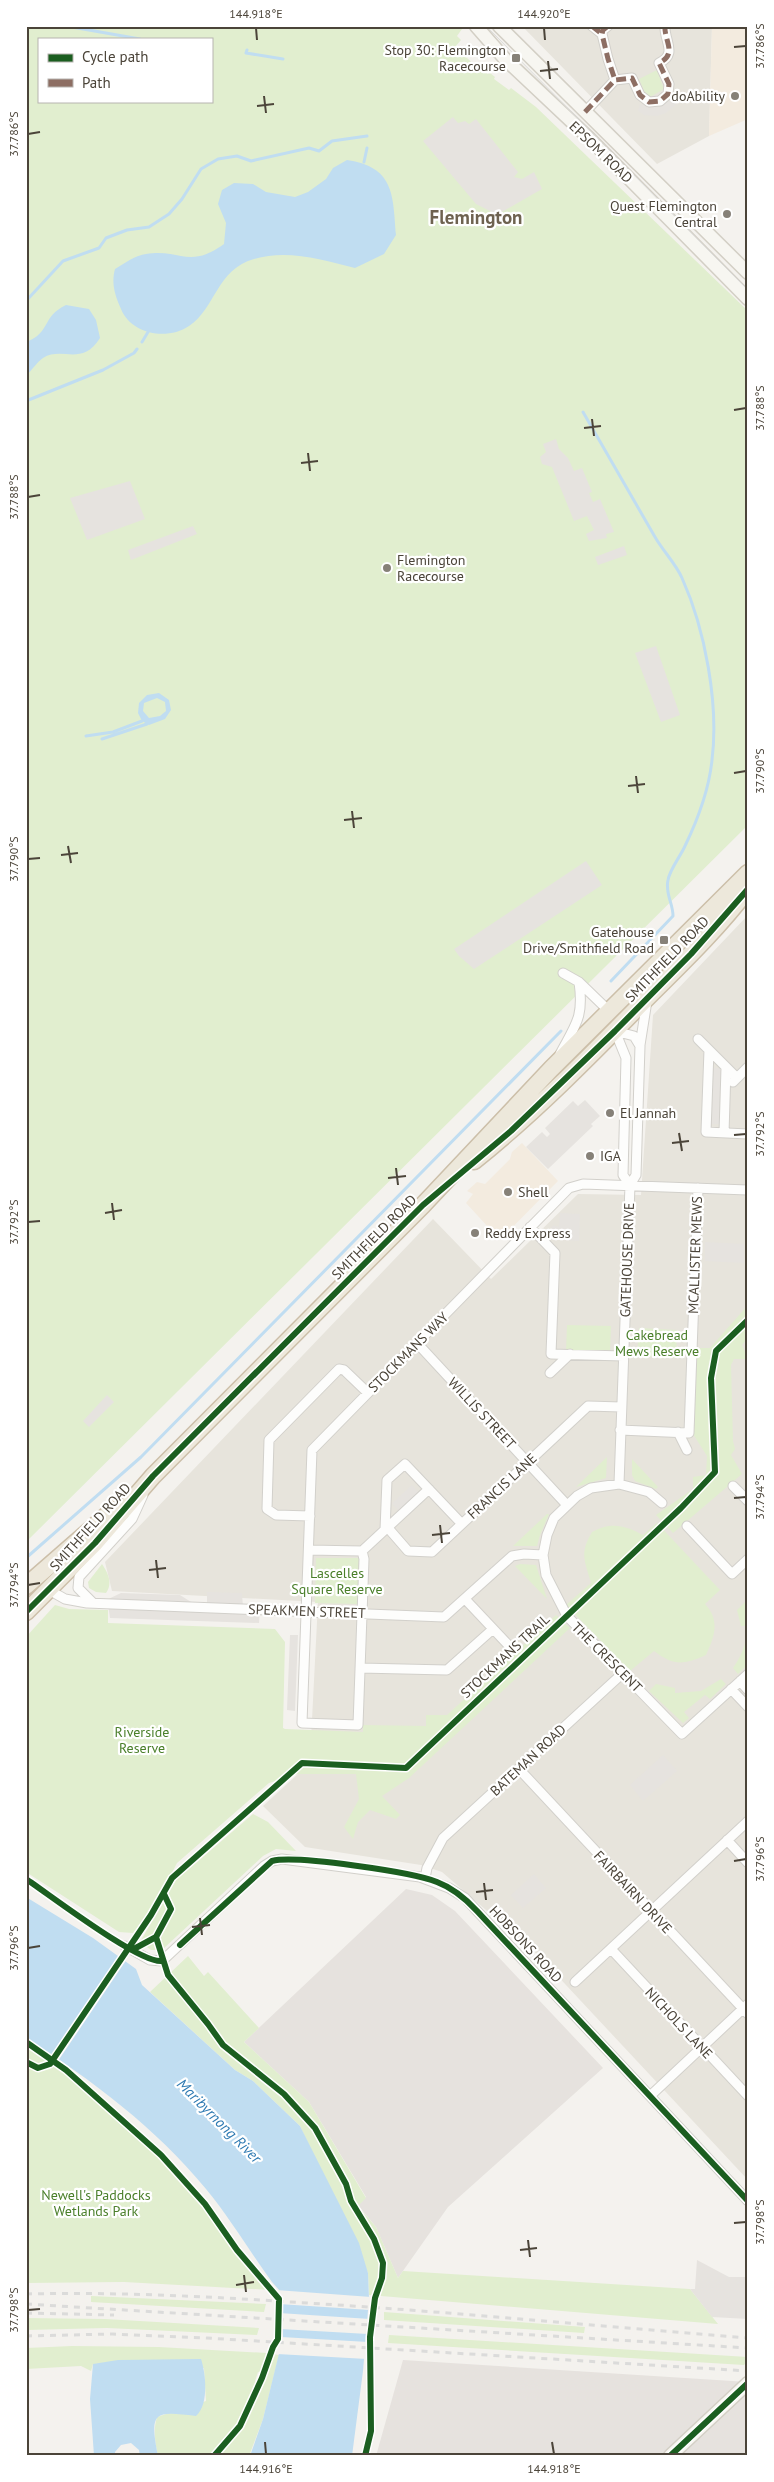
<svg xmlns="http://www.w3.org/2000/svg" width="774" height="2482" viewBox="0 0 774 2482" font-family="'PT Sans',sans-serif">
	<rect width="100%" height="100%" fill="#f4f2ee"/>
	<path fill="#e7e4dc" d="M522,26H712L709,136L657,164Z
		M748,915V2180L538,1955L442,1872L421,1865L305,1847L263,1806L298,1774L310,1759L318,1602L112,1591L105,1562L433,1219L491,1279L578,1194L641,1195L653,1015Z"/>
	<path fill="#f3ebdf" d="M712,26H748V119L709,136Z
		M522,1143L558,1181L500,1240L466,1203L473,1194L467,1191L477,1182L485,1184L510,1159L512,1152Z"/>
	<path fill="#e6e2de" d="M406,1889L432,1895L455,1911L603,2068L448,2207L398,2278L376,2227L358,2205L366,2197L309,2102L244,2042Z
		M403,2360L748,2382V2456H376Z"/>
	<path fill="#e1eecf" fill-rule="evenodd" d="M26,26H459L462,29L457,36L461,40L455,47L456,48L478,68L480,67L488,74L490,73L495,77L494,79L509,90L511,88L536,107L748,311V825L26,1542ZM39,39H211V101H39Z
		M657,70L664,89L650,97L645,93L639,79Z
		M748,1305V1338L742,1345L748,1359H734L731,1365L733,1441L735,1449L731,1455L742,1474L673,1533L656,1515L693,1489V1477L706,1475L707,1456L693,1434L695,1348H710Z
		M567,1325L611,1326L610,1352L566,1351Z
		M639,1328L677,1330L676,1358L637,1356Z
		M607,1457L606,1478L576,1487Z
		M632,1459L658,1487L656,1489L635,1481L632,1475Z
		M547,1514H549L540,1535L537,1546H513Z
		M657,1523L720,1590L705,1604C720,1620 715,1636 706,1655C683,1665 674,1666 654,1651L630,1671L566,1605L591,1583C585,1561 579,1554 592,1532C611,1522 624,1525 643,1535Z
		M316,1558H359L358,1604L315,1603Z
		M102,1564C108,1573 113,1583 106,1593L96,1592L89,1588L88,1582Z
		M520,1564L536,1565L547,1599L515,1566Z
		M748,1599V1653L745,1655L748,1664L738,1674L733,1668C742,1655 748,1642 746,1626H741L737,1610Z
		M55,1605L69,1609L108,1610V1623L275,1629L285,1642L283,1728L285,1729L363,1732V1725L426,1726V1715H447L556,1615L570,1628L409,1778L382,1796L400,1815L396,1819L370,1810L358,1822L353,1839L344,1827L359,1799L356,1774H298L269,1783L177,1863L157,1902L133,1933L119,1932L26,1872V1637Z
		M721,1679L726,1684L710,1699L705,1695L684,1712L689,1718L683,1723L649,1691L656,1684L675,1688V1693L701,1691Z
		M253,1814L268,1822L296,1851L276,1849L263,1856L162,1950H151L140,1942L176,1880Z
		M188,1956L204,1976L208,1972L259,2028L244,2042L309,2102L366,2198L358,2206L376,2227L398,2278L403,2271L690,2289L718,2324L369,2295L368,2273L300,2126L253,2081L235,2070L150,1992Z
		M26,2042L67,2070L161,2155L205,2204L237,2250L271,2290L124,2282L26,2283Z
		M91,2296L266,2304L264,2312L91,2302Z
		M384,2312L585,2327L584,2333L384,2320Z
		M26,2318L105,2319L259,2328L257,2335L107,2328L26,2330Z
		M389,2335L748,2357V2361L744,2365L388,2343Z
		M72,2346L159,2347L267,2353L261,2373L258,2372L255,2381L257,2383L231,2434L212,2456H158C155,2443 153,2430 157,2417L206,2401L204,2368L93,2364L91,2371L81,2366L26,2369V2348Z
		M272,2354L279,2355L263,2419L249,2456H218C244,2428 262,2391 272,2354Z"/>
	<path fill="#e6e3df" d="M673,96L679,102L666,113L657,116L644,115L638,111L640,104L657,107L662,105Z
		M453,117L458,123L465,121L469,124L476,119L518,172L514,177L522,179L534,172L542,189L500,213H494L476,204L423,141Z
		M556,439L559,449L568,458L574,471L582,468L592,492L589,493L593,502L600,499L614,532L606,534L607,538L589,541L586,534L594,530L587,516L574,521L552,467L542,464L540,457L546,452L543,444Z
		M130,481L145,519L87,540L70,498Z
		M193,526L197,534L131,560L128,550Z
		M624,546L627,555L598,565L595,557Z
		M656,646L680,715L661,722L635,653Z
		M586,861L602,885L474,969L459,956L454,949Z
		M708,1068H726L725,1124H706Z
		M585,1100L600,1116L591,1124L593,1126L548,1169L526,1147L542,1132L547,1137L550,1134L545,1128L573,1101L578,1106Z
		M560,1213L580,1214L579,1241L551,1239V1228L553,1225L559,1227Z
		M705,1242L744,1244V1263L705,1261Z
		M107,1395L114,1402L89,1427L83,1421Z
		M412,1485L419,1493L399,1511L392,1503Z
		M207,1592L242,1593L243,1608L260,1609L259,1623L110,1618L108,1604L100,1603L121,1593L180,1595L199,1607H207Z
		M290,1635H298L295,1711L287,1710Z
		M663,1755L677,1771L643,1801L630,1785Z
		M534,1874L546,1888L523,1908L511,1895Z
		M697,2260L729,2277H748V2319L712,2317L690,2289H695Z"/>
	<path fill="#c0ddf1" fill-rule="evenodd" d="M347,160C394,167 393,194 396,235L384,254L355,268C322,260 288,249 254,259C216,270 216,308 189,326C167,341 131,334 121,309C115,295 111,284 115,269C125,263 134,256 146,254C180,248 188,270 224,244L226,223L218,204L222,190L234,183L253,184L266,192L295,197L308,192L326,179L333,168Z
		M66,305L89,309L96,320L100,338C82,367 62,346 43,358C37,362 31,371 26,376V342C51,333 41,317 66,305Z
		M159,693L169,700L171,710L165,719L149,725L142,721L138,713L139,703L147,695ZM157,698L165,702L166,711L160,716L149,718L143,711L144,703Z
		M26,1897L93,1938L136,1969L142,1985L235,2070L253,2081L300,2126L359,2243L368,2273L369,2298L363,2371L352,2456H250L263,2419L283,2337L280,2291L272,2282C250,2252 230,2218 206,2189C156,2128 92,2080 26,2038Z
		M201,2359C206,2374 209,2405 196,2416C154,2411 149,2411 158,2456H140L139,2450L131,2443L121,2445L115,2452V2456H94L90,2399L93,2364L118,2360Z"/>
	<path fill="#f4f2ee" d="M120,1955L127,1959L58,2061L51,2056Z
		M276,2290L371,2297L370,2310L279,2304Z
		M279,2313L370,2319L368,2334L280,2329Z
		M281,2337L368,2342L367,2359L277,2354Z"/>
	<g fill="none" stroke-linecap="round" stroke-linejoin="round">
		<path stroke="#c0ddf1" stroke-width="3" d="M66,26L140,39
			M247,50L246,53L283,59
			M364,162L367,148
			M26,301L63,261L99,248L106,238L127,230L149,227L169,214L182,199L201,169L218,159L237,156L251,161L309,148L319,151L332,141L367,136
			M142,342L148,332
			M26,401L103,370L134,353L137,349
			M583,412C607,454 631,496 655,537C663,551 676,564 682,578C705,629 719,704 712,760C709,790 698,819 685,846C680,857 670,869 668,880C665,894 673,903 673,916L611,981
			M86,736L113,732L142,721
			M102,739L147,724
			M26,1558L141,1457L561,1031"/>
		<g stroke="#d2d0cb" stroke-width="11">
			<path id="street" d="M592,26L602,34
				M608,26L603,30L602,34L608,59L615,80
				M585,112L615,80L632,78L640,95L649,102L660,101L668,94L669,84L659,63C678,54 664,41 665,26
				M563,973L579,982L609,1011
				M615,1031L634,1036L640,1046L636,1175L630,1185L619,1484
				M615,1031L626,1058L623,1175L630,1185
				M698,1039L737,1078
				M640,1045L647,1001
				M709,1050L706,1132L748,1134
				M560,1054C576,1024 584,1017 579,982
				M733,1082L748,1067
				M724,1133L726,1068
				M530,1227L555,1253L551,1354L623,1356
				M417,1343L567,1505
				M550,1373L570,1354
				M620,1430L689,1433L698,1188
				M678,1432L687,1450
				M733,1486L748,1501
				M662,1503L649,1492L619,1484L591,1488L577,1496L554,1518L547,1535L543,1555L546,1575L567,1616L682,1734L748,1674
				M310,1516L276,1515L267,1509L269,1440L339,1369L344,1370L368,1393
				M687,1526L732,1574L748,1559
				M388,1528L408,1551L432,1552L588,1406L621,1407
				M385,1530L387,1480L405,1464L462,1524
				M309,1550L362,1551L364,1559L358,1725L302,1723L312,1450L569,1188L583,1184L748,1190
				M362,1551L429,1489
				M49,1590L65,1599L87,1603L444,1617L512,1556L524,1554L543,1555
				M465,1599L513,1650
				M92,1602L78,1588L79,1577L132,1519L143,1495
				M360,1668L447,1670L493,1629
				M740,1681L748,1690
				M731,1689L748,1707
				M519,1769L748,2014
				M727,1840L748,1863
				M425,1878L427,1868L443,1838L623,1673
				M125,1946L150,1960L162,1961L264,1866L272,1861L282,1859L420,1877L449,1888L465,1898L477,1911L748,2201
				M611,1949L748,2096
				M575,1982L748,1821
				M650,2096L748,2004"/>
		</g>
		<g stroke="#d3cfc5" stroke-width="15">
			<path id="secondary" d="M476,26L505,59L590,139L748,299
				M499,26L748,273
				M670,2456L748,2383"/>
		</g>
		<g stroke="#ccbfa9" stroke-width="19">
			<path id="highway" d="M474,1161C534,1113 588,1058 642,1003C678,967 717,930 748,889
				M26,1586L113,1510
				M26,1612L95,1543L153,1476L423,1205L551,1069L748,873"/>
		</g>
		<use href="#street" stroke="#fdfdfc" stroke-width="9"/>
		<use href="#secondary" stroke="#f7f6f1" stroke-width="12"/>
		<use href="#highway" stroke="#ede8db" stroke-width="16"/>
		<path stroke="#dbdbda" stroke-width="1" d="M486,26L748,290"/>
		<path stroke="#dbdbda" stroke-width="3" stroke-dasharray="6 6" stroke-linecap="butt" d="M26,2294C115,2292 203,2296 291,2302C444,2311 595,2326 748,2338
			M26,2304L748,2348
			M26,2313L114,2315
			M26,2336L113,2334L207,2338L748,2371"/>
		<path stroke="#8d6e63" stroke-width="5" stroke-dasharray="10 5" stroke-linecap="butt" d="M592,26L602,34
			M608,26L603,30L602,34L608,59L615,80
			M585,112L615,80L632,78L640,95L649,102L660,101L668,94L669,84L659,63C678,54 664,41 665,26"/>
		<g stroke="#fff" stroke-width="9">
			<path id="cycleway" d="M26,1612L95,1543L153,1476L423,1205L511,1131L615,1031L691,954L748,889
				M26,1879C50,1895 140,1964 162,1961
				M156,1937L168,1975L208,2024L223,2045L284,2094L315,2128L346,2184L351,2201L374,2239L383,2263L382,2278L375,2298L370,2337L371,2431L365,2456
				M180,1945L272,1861C296,1855 412,1872 437,1882C453,1888 465,1898 477,1911L748,2201
				M132,1950L156,1937L171,1909L164,1894
				M26,2042L66,2070L161,2155L205,2204L237,2250L279,2299L278,2339L273,2347L262,2378L240,2426L214,2456
				M26,2062L38,2068L50,2064L151,1915L172,1878L302,1763L406,1768L681,1508L715,1472L711,1378L716,1351L748,1320
				M670,2456L748,2383"/>
		</g>
		<use href="#cycleway" stroke="#1b5e20" stroke-width="6"/>
	</g>
	<path fill="none" stroke="#4b4439" stroke-width="2" d="M256,28L257,40M544,28L545,40M734,47L746,46M548,61L550,79M540,71L558,69M264,96L266,113M257,106L274,104M28,134L40,132M734,410L746,408M592,419L594,436M584,428L601,426M308,453L310,471M301,463L318,461M28,497L40,495M734,773L746,771M636,776L638,793M628,786L645,784M352,811L354,828M344,820L362,818M68,846L71,863M61,855L78,853M28,859L40,858M679,1133L682,1151M734,1135L746,1134M672,1143L689,1141M396,1168L398,1185M388,1178L406,1176M112,1203L114,1220M105,1213L122,1210M28,1222L40,1221M734,1498L746,1497M440,1525L442,1543M432,1535L450,1533M156,1560L158,1578M149,1570L166,1568M28,1585L40,1583M734,1861L746,1859M484,1883L486,1900M476,1892L493,1890M200,1918L202,1935M192,1927L210,1925M28,1948L40,1946M734,2223L746,2222M528,2240L530,2257M520,2250L537,2248M244,2275L246,2292M236,2285L254,2282M28,2310L40,2309M265,2442L266,2454M552,2442L554,2454"/>
	<g fill="#868178" stroke="#fff" stroke-width="2">
		<rect x="511" y="53" width="10" height="10" rx="2.5"/>
		<circle cx="735" cy="96" r="5"/>
		<circle cx="727" cy="214" r="5"/>
		<circle cx="387" cy="568" r="5"/>
		<rect x="659" y="935" width="10" height="10" rx="2.5"/>
		<circle cx="610" cy="1113" r="5"/>
		<circle cx="590" cy="1156" r="5"/>
		<circle cx="508" cy="1192" r="5"/>
		<circle cx="475" cy="1233" r="5"/>
	</g>
	<g text-anchor="middle" stroke-width="4.5" stroke-linejoin="round" paint-order="stroke">
		<g font-size="14" fill="#4b4439" stroke="#fff" text-anchor="start">
			<text x="506" y="55" text-anchor="end">Stop 30: Flemington<tspan x="506" dy="16">Racecourse</tspan></text>
			<text x="725" y="101" text-anchor="end">doAbility</text>
			<text x="717" y="211" text-anchor="end">Quest Flemington<tspan x="717" dy="16">Central</tspan></text>
			<text x="397" y="565">Flemington<tspan x="397" dy="16">Racecourse</tspan></text>
			<text x="654" y="937" text-anchor="end">Gatehouse<tspan x="654" dy="16">Drive/Smithfield Road</tspan></text>
			<text x="620" y="1118">El Jannah</text>
			<text x="600" y="1161">IGA</text>
			<text x="518" y="1197">Shell</text>
			<text x="485" y="1238">Reddy Express</text>
		</g>
		<g font-size="14" fill="#4b4439" stroke="#fff">
			<text transform="translate(601 152) rotate(44)" y="5">EPSOM ROAD</text>
			<text transform="translate(667 959) rotate(-46)" y="5">SMITHFIELD ROAD</text>
			<text transform="translate(374 1237) rotate(-45)" y="5">SMITHFIELD ROAD</text>
			<text transform="translate(695 1255) rotate(-88)" y="5">MCALLISTER MEWS</text>
			<text transform="translate(627 1260) rotate(-88)" y="5">GATEHOUSE DRIVE</text>
			<text transform="translate(408 1352) rotate(-45)" y="5">STOCKMANS WAY</text>
			<text transform="translate(482 1413) rotate(47)" y="5">WILLIS STREET</text>
			<text transform="translate(502 1486) rotate(-43)" y="5">FRANCIS LANE</text>
			<text transform="translate(90 1527) rotate(-48)" y="5">SMITHFIELD ROAD</text>
			<text transform="translate(307 1611) rotate(2)" y="5">SPEAKMEN STREET</text>
			<text transform="translate(505 1656) rotate(-43)" y="5">STOCKMANS TRAIL</text>
			<text transform="translate(607 1657) rotate(45)" y="5">THE CRESCENT</text>
			<text transform="translate(528 1760) rotate(-43)" y="5">BATEMAN ROAD</text>
			<text transform="translate(633 1892) rotate(47)" y="5">FAIRBAIRN DRIVE</text>
			<text transform="translate(526 1944) rotate(47)" y="5">HOBSONS ROAD</text>
			<text transform="translate(679 2023) rotate(47)" y="5">NICHOLS LANE</text>
		</g>
		<g font-size="14" fill="#4a7f2a" stroke="#fff">
			<text x="657" y="1340">Cakebread<tspan x="657" dy="16">Mews Reserve</tspan></text>
			<text x="337" y="1578">Lascelles<tspan x="337" dy="16">Square Reserve</tspan></text>
			<text x="142" y="1737">Riverside<tspan x="142" dy="16">Reserve</tspan></text>
			<text x="96" y="2200">Newell's Paddocks<tspan x="96" dy="16">Wetlands Park</tspan></text>
		</g>
		<g font-size="15" font-style="italic" fill="#2e7ab2" stroke="#fff">
			<text transform="translate(219 2121) rotate(45)" y="5">Maribyrnong River</text>
		</g>
		<g font-size="19" font-weight="bold" fill="#6e6250" stroke="#fff">
			<text x="476" y="224">Flemington</text>
		</g>
	</g>
	<rect width="774" height="2482" fill="none" stroke="#ffffff" stroke-width="55"/>
	<rect x="38" y="38" width="175" height="65" fill="#ffffff" stroke="#b7b4b0"/>
	<rect x="48" y="54" width="25" height="8" fill="#1b5e20" stroke="#b7b4b0"/>
	<text x="82" y="62" font-size="15" fill="#4b4439">Cycle path</text>
	<rect x="48" y="79" width="25" height="8" fill="#8d6e63" stroke="#b7b4b0"/>
	<text x="82" y="88" font-size="15" fill="#4b4439">Path</text>
	<rect x="28" y="28" width="718" height="2426" fill="none" stroke="#4b4439" stroke-width="2"/>
	<g font-size="12" text-anchor="middle" fill="#4b4439">
		<text x="256" y="18">144.918°E</text>
		<text x="544" y="18">144.920°E</text>
		<text transform="translate(760 46) rotate(-90)" y="4">37.786°S</text>
		<text transform="translate(14 134) rotate(-90)" y="4">37.786°S</text>
		<text transform="translate(760 408) rotate(-90)" y="4">37.788°S</text>
		<text transform="translate(14 497) rotate(-90)" y="4">37.788°S</text>
		<text transform="translate(760 771) rotate(-90)" y="4">37.790°S</text>
		<text transform="translate(14 859) rotate(-90)" y="4">37.790°S</text>
		<text transform="translate(760 1134) rotate(-90)" y="4">37.792°S</text>
		<text transform="translate(14 1222) rotate(-90)" y="4">37.792°S</text>
		<text transform="translate(760 1497) rotate(-90)" y="4">37.794°S</text>
		<text transform="translate(14 1585) rotate(-90)" y="4">37.794°S</text>
		<text transform="translate(760 1859) rotate(-90)" y="4">37.796°S</text>
		<text transform="translate(14 1948) rotate(-90)" y="4">37.796°S</text>
		<text transform="translate(760 2222) rotate(-90)" y="4">37.798°S</text>
		<text transform="translate(14 2310) rotate(-90)" y="4">37.798°S</text>
		<text x="266" y="2473">144.916°E</text>
		<text x="554" y="2473">144.918°E</text>
	</g>
</svg>
